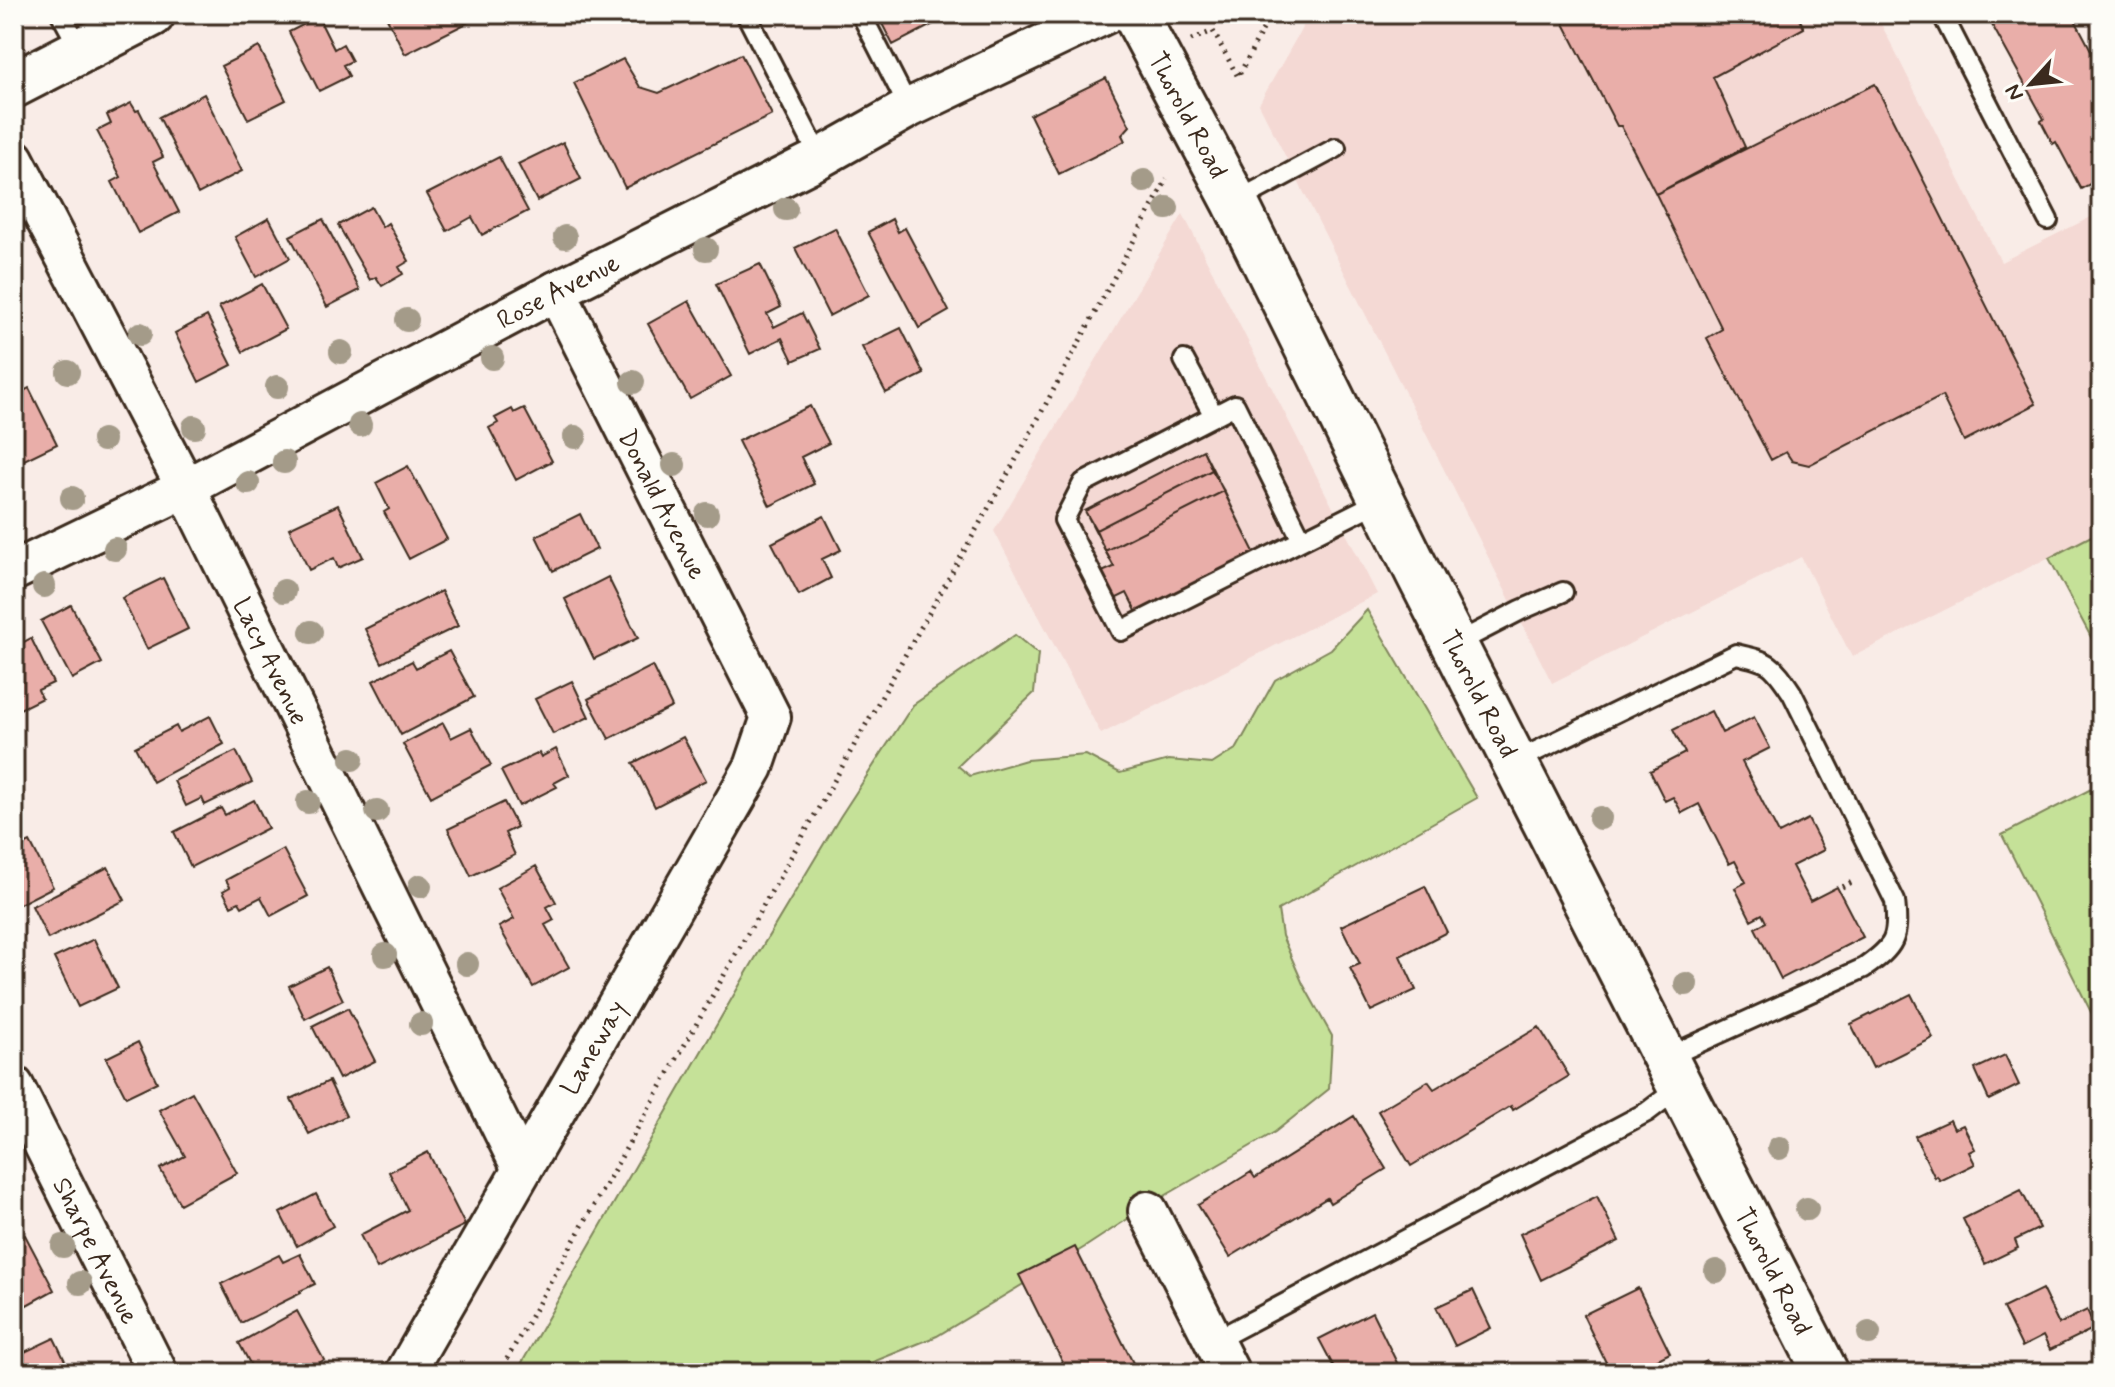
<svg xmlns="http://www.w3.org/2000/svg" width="2115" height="1387" viewBox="0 0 2115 1387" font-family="Mynerve,sans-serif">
	<rect width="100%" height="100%" fill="#f9ece7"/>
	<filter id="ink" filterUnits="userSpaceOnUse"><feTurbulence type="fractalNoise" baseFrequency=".0125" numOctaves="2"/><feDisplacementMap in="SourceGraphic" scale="16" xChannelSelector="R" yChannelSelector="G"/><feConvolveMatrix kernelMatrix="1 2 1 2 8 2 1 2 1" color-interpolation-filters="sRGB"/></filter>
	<g filter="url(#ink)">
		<path fill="#f4d9d4" d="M1310,14H1876L2001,262L2101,212V531L1852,657L1801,557L1552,683L1259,104Z
			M1183,214L1377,594L1101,734L994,531Z"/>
		<path fill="#c5e198" stroke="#80865b" stroke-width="2" d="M2101,531V656L2049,558Z
			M1367,610L1477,798L1278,910L1282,936L1303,984L1332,1036L1329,1089L1275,1132L1149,1205L1085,1247L937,1336L846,1373H516L750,967L840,817L913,705L1015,635L1038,654L1034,693L958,766L970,776L1026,760L1086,755L1120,773L1169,760L1212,764L1237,748L1275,680L1331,649Z
			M2101,784V1032L2002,835Z"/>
		<path fill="#e9aea9" stroke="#3b2a1e" stroke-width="2" d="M385,14H470L473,20L405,54Z
			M877,14H953L893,45Z
			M1559,14H1797L1804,28L1713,77L1745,147L1656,194L1621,126H1617Z
			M1986,14H2072L2101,69V178L2081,189L2056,142L2053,144L2041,121L2044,119Z
			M318,17L334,49L343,44L352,61L343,65L349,76L319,91L289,32Z
			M259,47L286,100L248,119L221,66Z
			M741,54L772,115L625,188L574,83L623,59L640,87L659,93Z
			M1106,78L1130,126L1122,135L1125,141L1059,174L1030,115Z
			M1875,84L2036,404L1964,441L1942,396L1809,465L1792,461L1786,452L1771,460L1707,338L1722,329L1656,194Z
			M204,94L242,171L198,194L159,117Z
			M131,103L136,111L139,110L163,157L153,162L179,212L138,233L112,182L121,177L97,131L111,124L107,115Z
			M563,142L581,179L537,201L518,164Z
			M499,157L528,211L482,235L472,217L447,231L427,194Z
			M371,207L382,227L388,223L409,261L399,267L403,274L382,286L376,277L370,280L338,225Z
			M269,218L290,258L256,277L235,237Z
			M323,219L360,290L327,307L290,236Z
			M892,219L898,232L905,228L949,311L919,328L868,232Z
			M835,228L869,295L829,316L795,248Z
			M760,264L781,307L767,314L774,327L802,313L820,349L793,361L782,338L750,354L716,284Z
			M262,284L286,329L243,352L219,307Z
			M689,301L731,376L690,399L648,324Z
			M207,316L232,365L199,382L175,333Z
			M901,328L924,374L886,393L862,347Z
			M29,388L57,444L20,462L14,451V396Z
			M810,406L829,443L801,457L814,484L770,506L738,441Z
			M524,408L552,461L516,480L489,428L498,423L495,418L512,409L514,413Z
			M1203,450L1255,554L1138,615L1127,593L1111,601L1097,574L1114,567L1085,511Z
			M1203,450L1212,470L1096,530L1085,511Z
			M408,466L447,539L409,559L384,512L389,509L376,483Z
			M1212,470L1224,491L1105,551L1096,530Z
			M1224,491L1255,554L1138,615L1127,593L1111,601L1097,574L1114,567L1105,551Z
			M338,505L363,557L338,568L334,558L309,570L289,528Z
			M580,514L597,549L553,571L536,536Z
			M824,516L841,550L822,559L831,578L799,595L772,543Z
			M608,577L638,638L594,659L565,599Z
			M163,578L188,629L147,649L122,598Z
			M441,591L458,626L382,663L365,629Z
			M71,605L102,663L72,679L41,621Z
			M31,638L53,683L38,690L42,698L14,712V647Z
			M449,651L474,697L401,735L373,681L412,661L416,668Z
			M652,666L672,707L609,739L588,699Z
			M572,681L589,717L553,734L535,699Z
			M1711,711L1722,733L1754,717L1770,748L1742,762L1779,834L1808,819L1824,850L1792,866L1810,901L1837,887L1863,937L1781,979L1755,928L1766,922L1762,914L1751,920L1735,888L1746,882L1735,861L1729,864L1699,804L1682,813L1673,797L1665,801L1650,771L1685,753L1673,730Z
			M210,716L224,744L153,782L135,747L176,726L179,732Z
			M443,723L451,738L471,728L491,765L431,797L403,744Z
			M683,737L706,780L655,807L633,763Z
			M556,749L569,775L554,783L557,787L519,806L501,771L539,753L541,757Z
			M236,751L252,782L205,805L202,798L186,806L174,781Z
			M254,800L268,828L191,867L174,832L221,808L225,815Z
			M504,802L517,827L505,833L515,855L471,876L448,829Z
			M30,842L53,887L16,906L14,850Z
			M283,849L308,896L271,916L261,897L242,907L239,902L231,906L223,891L230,887L226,880Z
			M536,866L556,902L547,907L554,920L545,925L569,967L533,987L499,927L514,919L497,888Z
			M108,867L125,900L48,939L32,906Z
			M1425,886L1447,932L1400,956L1416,990L1371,1011L1350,968L1360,964L1341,926Z
			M94,939L118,988L78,1007L54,958Z
			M327,967L343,1000L305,1019L289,986Z
			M1911,994L1933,1038L1873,1068L1851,1024Z
			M348,1008L375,1061L339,1079L312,1026Z
			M1539,1027L1569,1076L1513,1110L1511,1106L1411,1166L1378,1111L1428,1081L1434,1089Z
			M138,1042L157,1082L126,1097L106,1058Z
			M2005,1055L2019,1085L1989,1100L1975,1069Z
			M329,1081L346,1116L309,1134L291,1099Z
			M192,1092L237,1173L180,1204L160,1169L185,1156L159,1110Z
			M1354,1116L1386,1169L1330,1203L1327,1198L1230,1257L1198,1205L1251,1172L1255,1178Z
			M1950,1120L1954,1129L1963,1125L1975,1149L1969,1152L1975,1164L1940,1181L1937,1176L1935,1178L1915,1136Z
			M428,1152L465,1225L377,1269L360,1235L408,1210L389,1172Z
			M2021,1190L2040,1228L2015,1240L2018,1248L1985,1264L1963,1219Z
			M316,1194L333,1226L297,1246L280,1213Z
			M1597,1196L1619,1241L1541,1280L1520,1234Z
			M25,1235L54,1290L14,1312V1241Z
			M1075,1247L1138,1373H1068L1019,1275Z
			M300,1254L315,1284L300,1291L301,1293L241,1323L221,1284L279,1255L283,1262Z
			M1638,1288L1670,1353L1630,1373H1611L1583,1315Z
			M2042,1289L2059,1324L2087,1310L2095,1328L2050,1350L2043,1336L2022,1347L2003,1308Z
			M1473,1290L1491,1328L1455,1346L1436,1307Z
			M297,1311L324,1360L301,1373H255L239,1343Z
			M1372,1312L1400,1369L1397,1371L1398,1373H1337L1319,1339Z
			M54,1338L71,1373H18L14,1357Z
			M1707,1361L1713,1373H1684Z"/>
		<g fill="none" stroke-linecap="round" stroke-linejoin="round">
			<g stroke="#3b2a1e" stroke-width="24">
				<path id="service" d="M61,14L81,51
					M746,14L820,158
					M861,14L909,108
					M1942,14L2048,220
					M1235,202L1336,148
					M1184,360L1214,416
					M1302,540L1235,405L1083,483L1064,520L1121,631L1382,500
					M1455,644L1521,610L1563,592
					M1516,761L1736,654C1771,662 1772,663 1792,693L1895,901C1899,939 1895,946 1864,968L1665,1058
					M1214,1341L1647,1112L1680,1087"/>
			</g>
			<g stroke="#3b2a1e" stroke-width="44">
				<g id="minor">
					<path id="s1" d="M14,159L186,488L522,1169"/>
					<path id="s2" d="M14,571L186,488L556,291L820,158L909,108L1106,14"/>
					<path id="s3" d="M14,1086L158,1373"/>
					<path d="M1148,1211L1230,1373"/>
					<path id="s4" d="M405,1373L754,767L771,717L556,291"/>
				</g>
			</g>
			<g stroke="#3b2a1e" stroke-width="50">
				<g id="tertiary">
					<path id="s5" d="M1135,14L1235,202L1418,573L1826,1373"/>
				</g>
			</g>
			<g stroke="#3b2a1e" stroke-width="50">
				<path id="secondary" d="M14,85L152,14"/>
			</g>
			<path stroke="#3b2a1e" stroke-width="5" stroke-dasharray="2 6" stroke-linecap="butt" d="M1191,40L1213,31L1238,77L1271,14
				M1842,887L1856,880
				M499,1373L1019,454L1167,179"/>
			<use href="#service" stroke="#fdfcf7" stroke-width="18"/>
			<use href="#minor" stroke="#fdfcf7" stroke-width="38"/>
			<use href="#tertiary" stroke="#fdfcf7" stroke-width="44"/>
			<use href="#secondary" stroke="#fdfcf7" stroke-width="44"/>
		</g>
		<g fill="#a49b89">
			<circle cx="1144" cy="181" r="12"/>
			<circle cx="1167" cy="208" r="12"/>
			<circle cx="786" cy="209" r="12"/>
			<circle cx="565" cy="237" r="12"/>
			<circle cx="706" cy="249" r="12"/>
			<circle cx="407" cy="320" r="12"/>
			<circle cx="140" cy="334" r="12"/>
			<circle cx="341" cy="352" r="12"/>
			<circle cx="492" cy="358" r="12"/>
			<circle cx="68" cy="372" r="12"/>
			<circle cx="633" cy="382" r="12"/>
			<circle cx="277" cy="387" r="12"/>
			<circle cx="360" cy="425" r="12"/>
			<circle cx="194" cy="427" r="12"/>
			<circle cx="575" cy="437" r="12"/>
			<circle cx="103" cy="440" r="12"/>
			<circle cx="284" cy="462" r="12"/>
			<circle cx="674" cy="465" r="12"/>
			<circle cx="248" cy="483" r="12"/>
			<circle cx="72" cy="498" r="12"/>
			<circle cx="707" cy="514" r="12"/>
			<circle cx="115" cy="549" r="12"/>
			<circle cx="44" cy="586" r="12"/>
			<circle cx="284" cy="591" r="12"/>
			<circle cx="311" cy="632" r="12"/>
			<circle cx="352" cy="759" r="12"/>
			<circle cx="308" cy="802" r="12"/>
			<circle cx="377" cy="811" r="12"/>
			<circle cx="1600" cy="818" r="12"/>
			<circle cx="420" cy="886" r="12"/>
			<circle cx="385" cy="955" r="12"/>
			<circle cx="467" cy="964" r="12"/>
			<circle cx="1686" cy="984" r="12"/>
			<circle cx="421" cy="1024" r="12"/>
			<circle cx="1779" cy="1148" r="12"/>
			<circle cx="1807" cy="1209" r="12"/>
			<circle cx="63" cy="1246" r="12"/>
			<circle cx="1716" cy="1271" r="12"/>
			<circle cx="80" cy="1283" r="12"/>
			<circle cx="1869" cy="1333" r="12"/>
		</g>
	</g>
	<g text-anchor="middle" stroke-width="6" stroke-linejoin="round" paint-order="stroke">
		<g font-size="26" fill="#3b2a1e" stroke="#fdfcf7">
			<text dy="9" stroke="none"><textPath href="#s5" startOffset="114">Thorold Road</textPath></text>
			<text dy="9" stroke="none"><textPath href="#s2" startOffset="612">Rose Avenue</textPath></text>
			<text transform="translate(663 504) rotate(63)" y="9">Donald Avenue</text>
			<text dy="9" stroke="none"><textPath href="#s1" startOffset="564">Lacy Avenue</textPath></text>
			<text dy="9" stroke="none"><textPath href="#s5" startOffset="762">Thorold Road</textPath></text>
			<text dy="9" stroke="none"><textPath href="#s4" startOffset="376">Laneway</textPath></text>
			<text dy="9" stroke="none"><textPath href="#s3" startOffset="184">Sharpe Avenue</textPath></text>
			<text dy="9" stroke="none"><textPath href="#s5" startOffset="1410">Thorold Road</textPath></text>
		</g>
	</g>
	<rect width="2115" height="1387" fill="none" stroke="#fdfcf7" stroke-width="48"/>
	<rect x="24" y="24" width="2067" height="1339" fill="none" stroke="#3b2a1e" stroke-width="3" filter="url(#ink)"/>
	<g transform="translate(2031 84) rotate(243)" stroke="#fdfcf7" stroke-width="6" paint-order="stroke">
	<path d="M0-6L14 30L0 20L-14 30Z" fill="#3b2a1e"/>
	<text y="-12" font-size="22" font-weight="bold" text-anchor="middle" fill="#3b2a1e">N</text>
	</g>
</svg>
